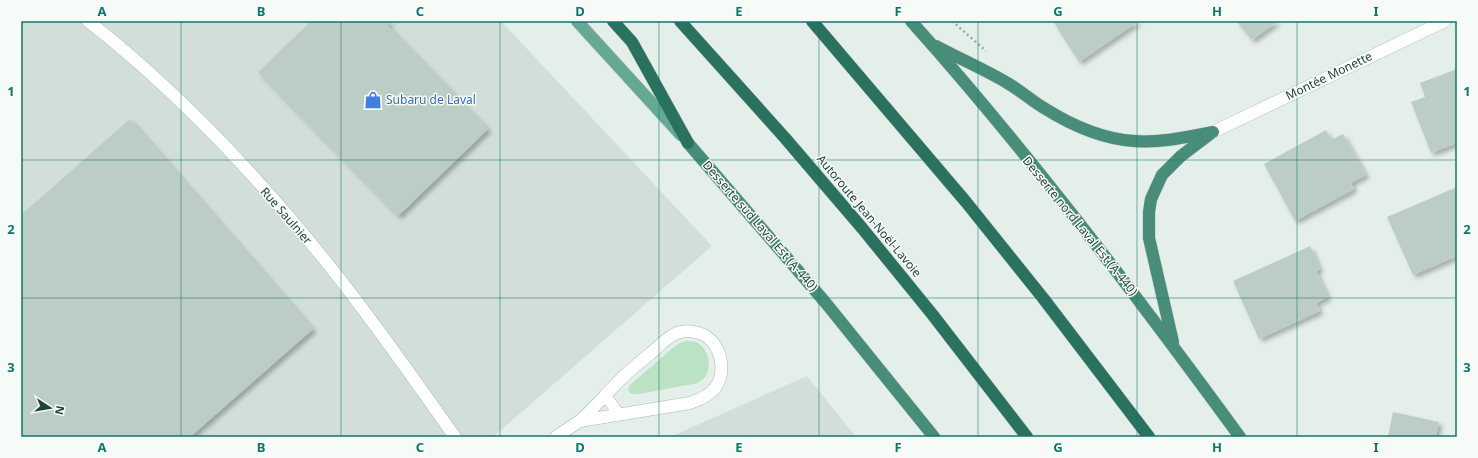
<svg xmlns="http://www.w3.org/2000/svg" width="1478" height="458" viewBox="0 0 1478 458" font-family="'Noto Sans',sans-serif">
	<defs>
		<filter id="shadow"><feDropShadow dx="3.5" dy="3.5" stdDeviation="2" flood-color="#0004"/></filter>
	</defs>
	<rect width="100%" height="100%" fill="#e5efea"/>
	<path fill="#d2dfd9" d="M21,21H501L712,246L493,437H21Z
		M807,376L856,437H670Z"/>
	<path fill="#bce2c4" d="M687,341C689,341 694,341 696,342C708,348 713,366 705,377C704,379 700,381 698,383L639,394H631L628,390L630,385L674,347L680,343Z"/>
	<path fill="#bccdc5" filter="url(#shadow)" d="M311,21H391L387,25L488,129L398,216L258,72Z
		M1053,21H1139L1079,62Z
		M1236,21H1278L1252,40Z
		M1457,69V143L1431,153L1411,102L1425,97L1420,83Z
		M130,119L313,329L190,437H21V215Z
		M1326,130L1331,140L1343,134L1366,175L1351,183L1354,189L1295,221L1264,164Z
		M1457,187V256L1413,275L1387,217Z
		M1310,246L1320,269L1316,271L1328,297L1316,303L1320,311L1259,339L1233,281Z
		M1393,412L1439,422L1436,437H1388Z"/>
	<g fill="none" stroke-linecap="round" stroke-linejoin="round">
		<g stroke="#a7b8b1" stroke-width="12">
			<path id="service" d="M605,395L619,414"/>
		</g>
		<g stroke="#a7b8b1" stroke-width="13">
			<path id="minor" d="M88,21C180,93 263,182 335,273C377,326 416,382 455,437
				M1213,132L1445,21
				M556,437C564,431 573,426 581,420C594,408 606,394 619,381C629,371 640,362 651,353C659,346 667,337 677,333C685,330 696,331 704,335C723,345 728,378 711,392C705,398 697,400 690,403L580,421"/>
		</g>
		<g stroke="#c1cac7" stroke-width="13">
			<path id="primary" d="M577,21L681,135"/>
		</g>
		<g stroke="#c1cac7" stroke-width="13">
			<path id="trunk" d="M911,21C1029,153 1136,295 1240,437
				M936,46C960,59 986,70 1009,84C1021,91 1032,101 1044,108C1071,125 1102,139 1134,141C1161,143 1187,137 1213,132
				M688,143L825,302L934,437
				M1173,342L1149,238V212L1151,199L1162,175L1181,156L1210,134"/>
		</g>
		<g stroke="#c1cac7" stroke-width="13">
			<path id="motorway" d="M613,21L632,42L688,143
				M680,21L785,138L862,228L932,314L1027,437
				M812,21L966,202L1043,298L1149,437"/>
		</g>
		<path stroke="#82b5a2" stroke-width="2.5" stroke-dasharray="2 3" stroke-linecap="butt" d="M952,21L986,51"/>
		<use href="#service" stroke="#fff" stroke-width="11"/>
		<use href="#minor" stroke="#fff" stroke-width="12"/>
		<use href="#primary" stroke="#65a893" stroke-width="12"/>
		<use href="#trunk" stroke="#488d79" stroke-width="12"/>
		<use href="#motorway" stroke="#2a725f" stroke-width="12"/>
	</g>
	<path fill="none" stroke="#0f766e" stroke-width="1" stroke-opacity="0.55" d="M181,21V437M341,21V437M500,21V437M659,21V437M819,21V437M978,21V437M1137,21V437M1297,21V437M21,160H1457M21,298H1457"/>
	<defs>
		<g id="shop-bare" transform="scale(1.38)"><path d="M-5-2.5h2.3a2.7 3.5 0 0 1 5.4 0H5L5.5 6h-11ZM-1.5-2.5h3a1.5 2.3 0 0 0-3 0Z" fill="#3f7fe0" stroke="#f6fbf8" stroke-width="2.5" paint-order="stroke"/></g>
	</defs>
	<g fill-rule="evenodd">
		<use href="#shop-bare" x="373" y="100"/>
	</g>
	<g text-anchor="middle" stroke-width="3" stroke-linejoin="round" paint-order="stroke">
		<g font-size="12" fill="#224338" stroke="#f6fbf8">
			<text transform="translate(1329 76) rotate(-26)" y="4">Montée Monette</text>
			<text transform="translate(286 216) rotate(49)" y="4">Rue Saulnier</text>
			<text transform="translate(869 216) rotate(50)" y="4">Autoroute Jean-Noël-Lavoie</text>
			<text transform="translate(760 226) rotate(49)" y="4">Desserte sud Laval Est (A-440)</text>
			<text transform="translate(1080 226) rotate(51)" y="4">Desserte nord Laval Est (A-440)</text>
		</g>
		<g font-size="12" fill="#366cbe" stroke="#f6fbf8" text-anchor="start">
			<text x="386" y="104">Subaru de Laval</text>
		</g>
	</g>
	<rect width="1478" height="458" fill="none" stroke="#f6fbf8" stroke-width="44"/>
	<g transform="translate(50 408) rotate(102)" stroke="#f6fbf8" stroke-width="3" paint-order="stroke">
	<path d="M0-3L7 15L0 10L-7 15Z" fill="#224338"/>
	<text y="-6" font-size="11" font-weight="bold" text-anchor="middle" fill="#224338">N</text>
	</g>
	<rect x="22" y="22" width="1434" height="414" fill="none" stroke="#0f766e" stroke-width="1.5"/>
	<g font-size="13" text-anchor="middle" font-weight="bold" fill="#0f766e">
		<text x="102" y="16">A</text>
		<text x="261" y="16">B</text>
		<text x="420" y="16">C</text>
		<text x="580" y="16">D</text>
		<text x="739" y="16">E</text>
		<text x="898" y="16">F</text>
		<text x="1058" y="16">G</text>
		<text x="1217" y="16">H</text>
		<text x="1376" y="16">I</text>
		<text x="11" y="96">1</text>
		<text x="1467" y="96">1</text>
		<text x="11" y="234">2</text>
		<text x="1467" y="234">2</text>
		<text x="11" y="372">3</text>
		<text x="1467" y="372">3</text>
		<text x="102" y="452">A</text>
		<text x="261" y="452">B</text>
		<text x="420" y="452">C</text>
		<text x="580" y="452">D</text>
		<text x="739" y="452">E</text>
		<text x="898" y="452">F</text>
		<text x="1058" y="452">G</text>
		<text x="1217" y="452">H</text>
		<text x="1376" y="452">I</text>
	</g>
</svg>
